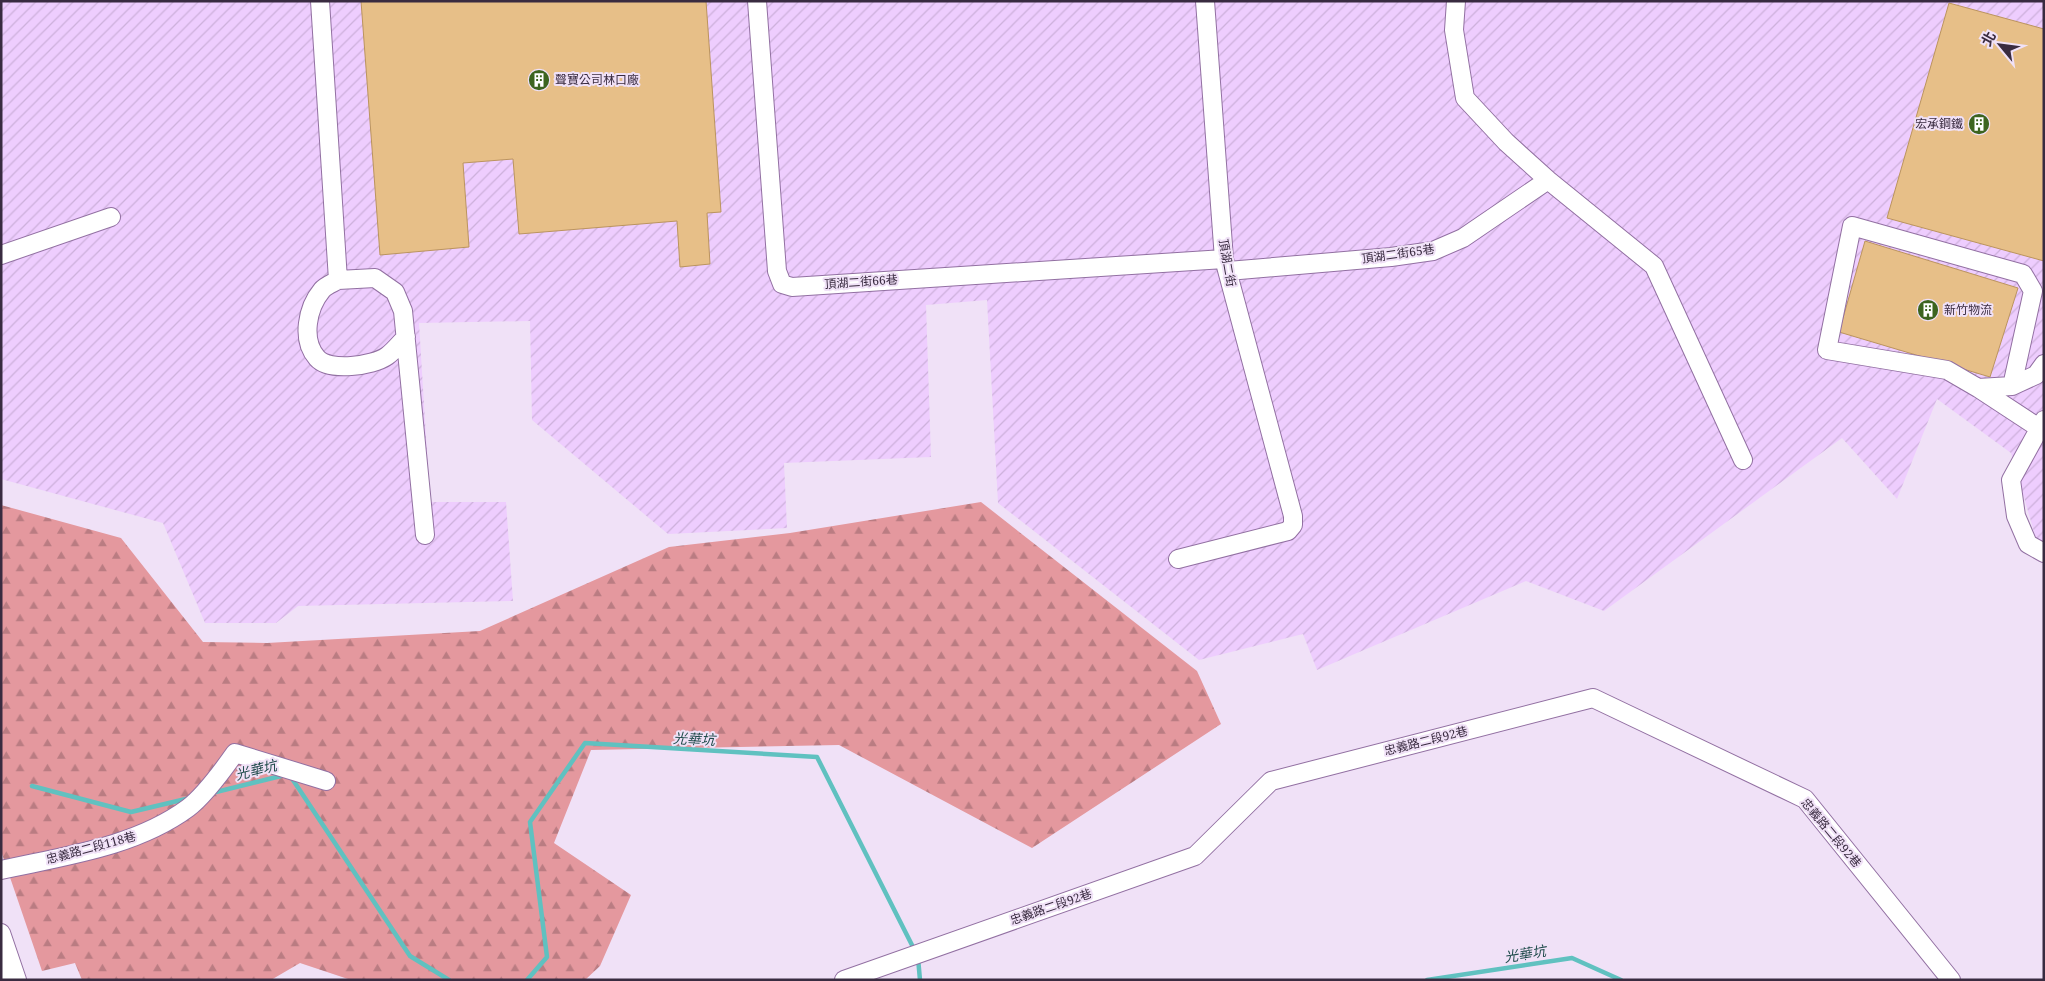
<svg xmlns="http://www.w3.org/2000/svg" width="2045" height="981" viewBox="0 0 2045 981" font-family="'Noto Serif','Noto Sans TC',serif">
	<defs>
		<pattern id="industrial-furrows" width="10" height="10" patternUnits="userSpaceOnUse" patternTransform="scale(1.25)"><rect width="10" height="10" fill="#eecdfe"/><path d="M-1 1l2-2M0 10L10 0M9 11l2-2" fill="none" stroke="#cdb0db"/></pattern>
		<pattern id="forest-firs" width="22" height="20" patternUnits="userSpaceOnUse" patternTransform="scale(1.25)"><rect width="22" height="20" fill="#e4989e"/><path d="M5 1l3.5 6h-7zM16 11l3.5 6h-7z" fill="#ba7c82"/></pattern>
	</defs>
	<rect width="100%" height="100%" fill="#f0e1f7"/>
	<path fill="url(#industrial-furrows)" d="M1,1H2044V546L2037,542L2011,453L1937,399L1897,499L1842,438L1604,611L1526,581L1317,670L1303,634L1199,660L998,503L987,300L926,305L931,457L784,463L787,528L668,534L532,420L530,321L419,323L430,502H506L513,601L298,606L276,623H205L163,523L1,479Z"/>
	<path fill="url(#forest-firs)" d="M981,502L1197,671L1221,724L1032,848L839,745L591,750L554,843L631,895L600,966L585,980H351L300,963L271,980H82L75,963L42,971L1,851V505L121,538L203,642L267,643L480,631L669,547L790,533Z"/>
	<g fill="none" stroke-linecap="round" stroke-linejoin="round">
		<path stroke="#60c1c0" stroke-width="4.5" d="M291,777L410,956L449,980
			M32,786L131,812L190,798
			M212,793L285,775
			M918,958L920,980
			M527,980L547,957L530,822L585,743L817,757L915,951
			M1427,980L1572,958L1621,980"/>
	</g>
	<path fill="#e7bf88" stroke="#bb945e" d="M361,1H706L721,212L707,213L710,264L680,267L677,221L519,234L513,159L463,163L469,247L380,255Z
		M1949,3L2044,29V261L1887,218Z
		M1865,241L2018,288L1990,377L1839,332Z"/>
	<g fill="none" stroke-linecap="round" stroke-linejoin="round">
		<g stroke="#9270a2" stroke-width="20">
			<path id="minor" d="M320,1L338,280C333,283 325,286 322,290C307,308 301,340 317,358C329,372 373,366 387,356C394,351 400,343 406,337
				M757,1L777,271L782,284L792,287L1224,259
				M1456,1L1454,30L1465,98L1506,142L1548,180L1654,266L1743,460
				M1,255L111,217
				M1228,271L1391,257L1433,251L1463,238L1548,180
				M338,280L375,278L395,292L403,311L425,535
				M2012,386L2033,291L2023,274L1852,226L1827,350L1947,370L1978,388L2012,386L2036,375L2044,364
				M1978,388L2039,428
				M2044,420L2011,480L2016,516L2028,544L2044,553
				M1178,559L1288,531L1293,525V516L1224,259L1205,1
				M1,870C64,856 135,847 188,808C204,796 223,770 235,753L326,781
				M1,933L17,980
				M844,980L1195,856L1271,781L1593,698L1805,799L1951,980"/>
		</g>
		<g stroke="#9270a2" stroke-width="24">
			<path id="major" d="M1,972L4,980"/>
		</g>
		<use href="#minor" stroke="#fff" stroke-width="18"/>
		<use href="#major" stroke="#fff" stroke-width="21"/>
	</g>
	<defs>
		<g id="building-disc" transform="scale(1.125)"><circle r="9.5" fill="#3c641f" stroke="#f0e1f7"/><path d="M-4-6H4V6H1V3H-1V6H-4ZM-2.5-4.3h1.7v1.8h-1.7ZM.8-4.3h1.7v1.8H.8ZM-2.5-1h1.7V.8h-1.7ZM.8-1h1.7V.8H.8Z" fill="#fff"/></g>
	</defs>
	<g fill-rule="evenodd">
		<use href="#building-disc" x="539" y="80"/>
		<use href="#building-disc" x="1979" y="124"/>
		<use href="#building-disc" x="1928" y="310"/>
	</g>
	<g text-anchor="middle" stroke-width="4" stroke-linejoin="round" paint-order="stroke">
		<g font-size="12" fill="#392b40" stroke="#f0e1f7" text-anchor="start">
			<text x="555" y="84">聲寶公司林口廠</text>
			<text x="1963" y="128" text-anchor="end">宏承鋼鐵</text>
			<text x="1944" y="314">新竹物流</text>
		</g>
		<g font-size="12" fill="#392b40" stroke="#f0e1f7">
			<text transform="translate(1398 254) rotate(-8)" y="4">頂湖二街65巷</text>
			<text transform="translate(1227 263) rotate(80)" y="4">頂湖二街</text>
			<text transform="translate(861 282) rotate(-4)" y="4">頂湖二街66巷</text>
			<text transform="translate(1426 741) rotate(-14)" y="4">忠義路二段92巷</text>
			<text transform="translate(1831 833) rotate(50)" y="4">忠義路二段92巷</text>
			<text transform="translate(91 848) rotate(-15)" y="4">忠義路二段118巷</text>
			<text transform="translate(1051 907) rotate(-19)" y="4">忠義路二段92巷</text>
		</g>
		<g font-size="14" font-style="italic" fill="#1f4b4b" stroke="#f0e1f7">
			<text transform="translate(694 739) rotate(3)" y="5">光華坑</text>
			<text transform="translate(256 770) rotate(-14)" y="5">光華坑</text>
			<text transform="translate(1525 954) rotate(-9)" y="5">光華坑</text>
		</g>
	</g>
	<rect width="2045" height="981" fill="none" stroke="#392b40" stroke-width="5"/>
	<g transform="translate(2000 45) rotate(299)" stroke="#f0e1f7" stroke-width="4" paint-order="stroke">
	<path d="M0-4L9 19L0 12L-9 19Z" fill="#392b40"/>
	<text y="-8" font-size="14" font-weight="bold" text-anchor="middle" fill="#392b40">北</text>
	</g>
</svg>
